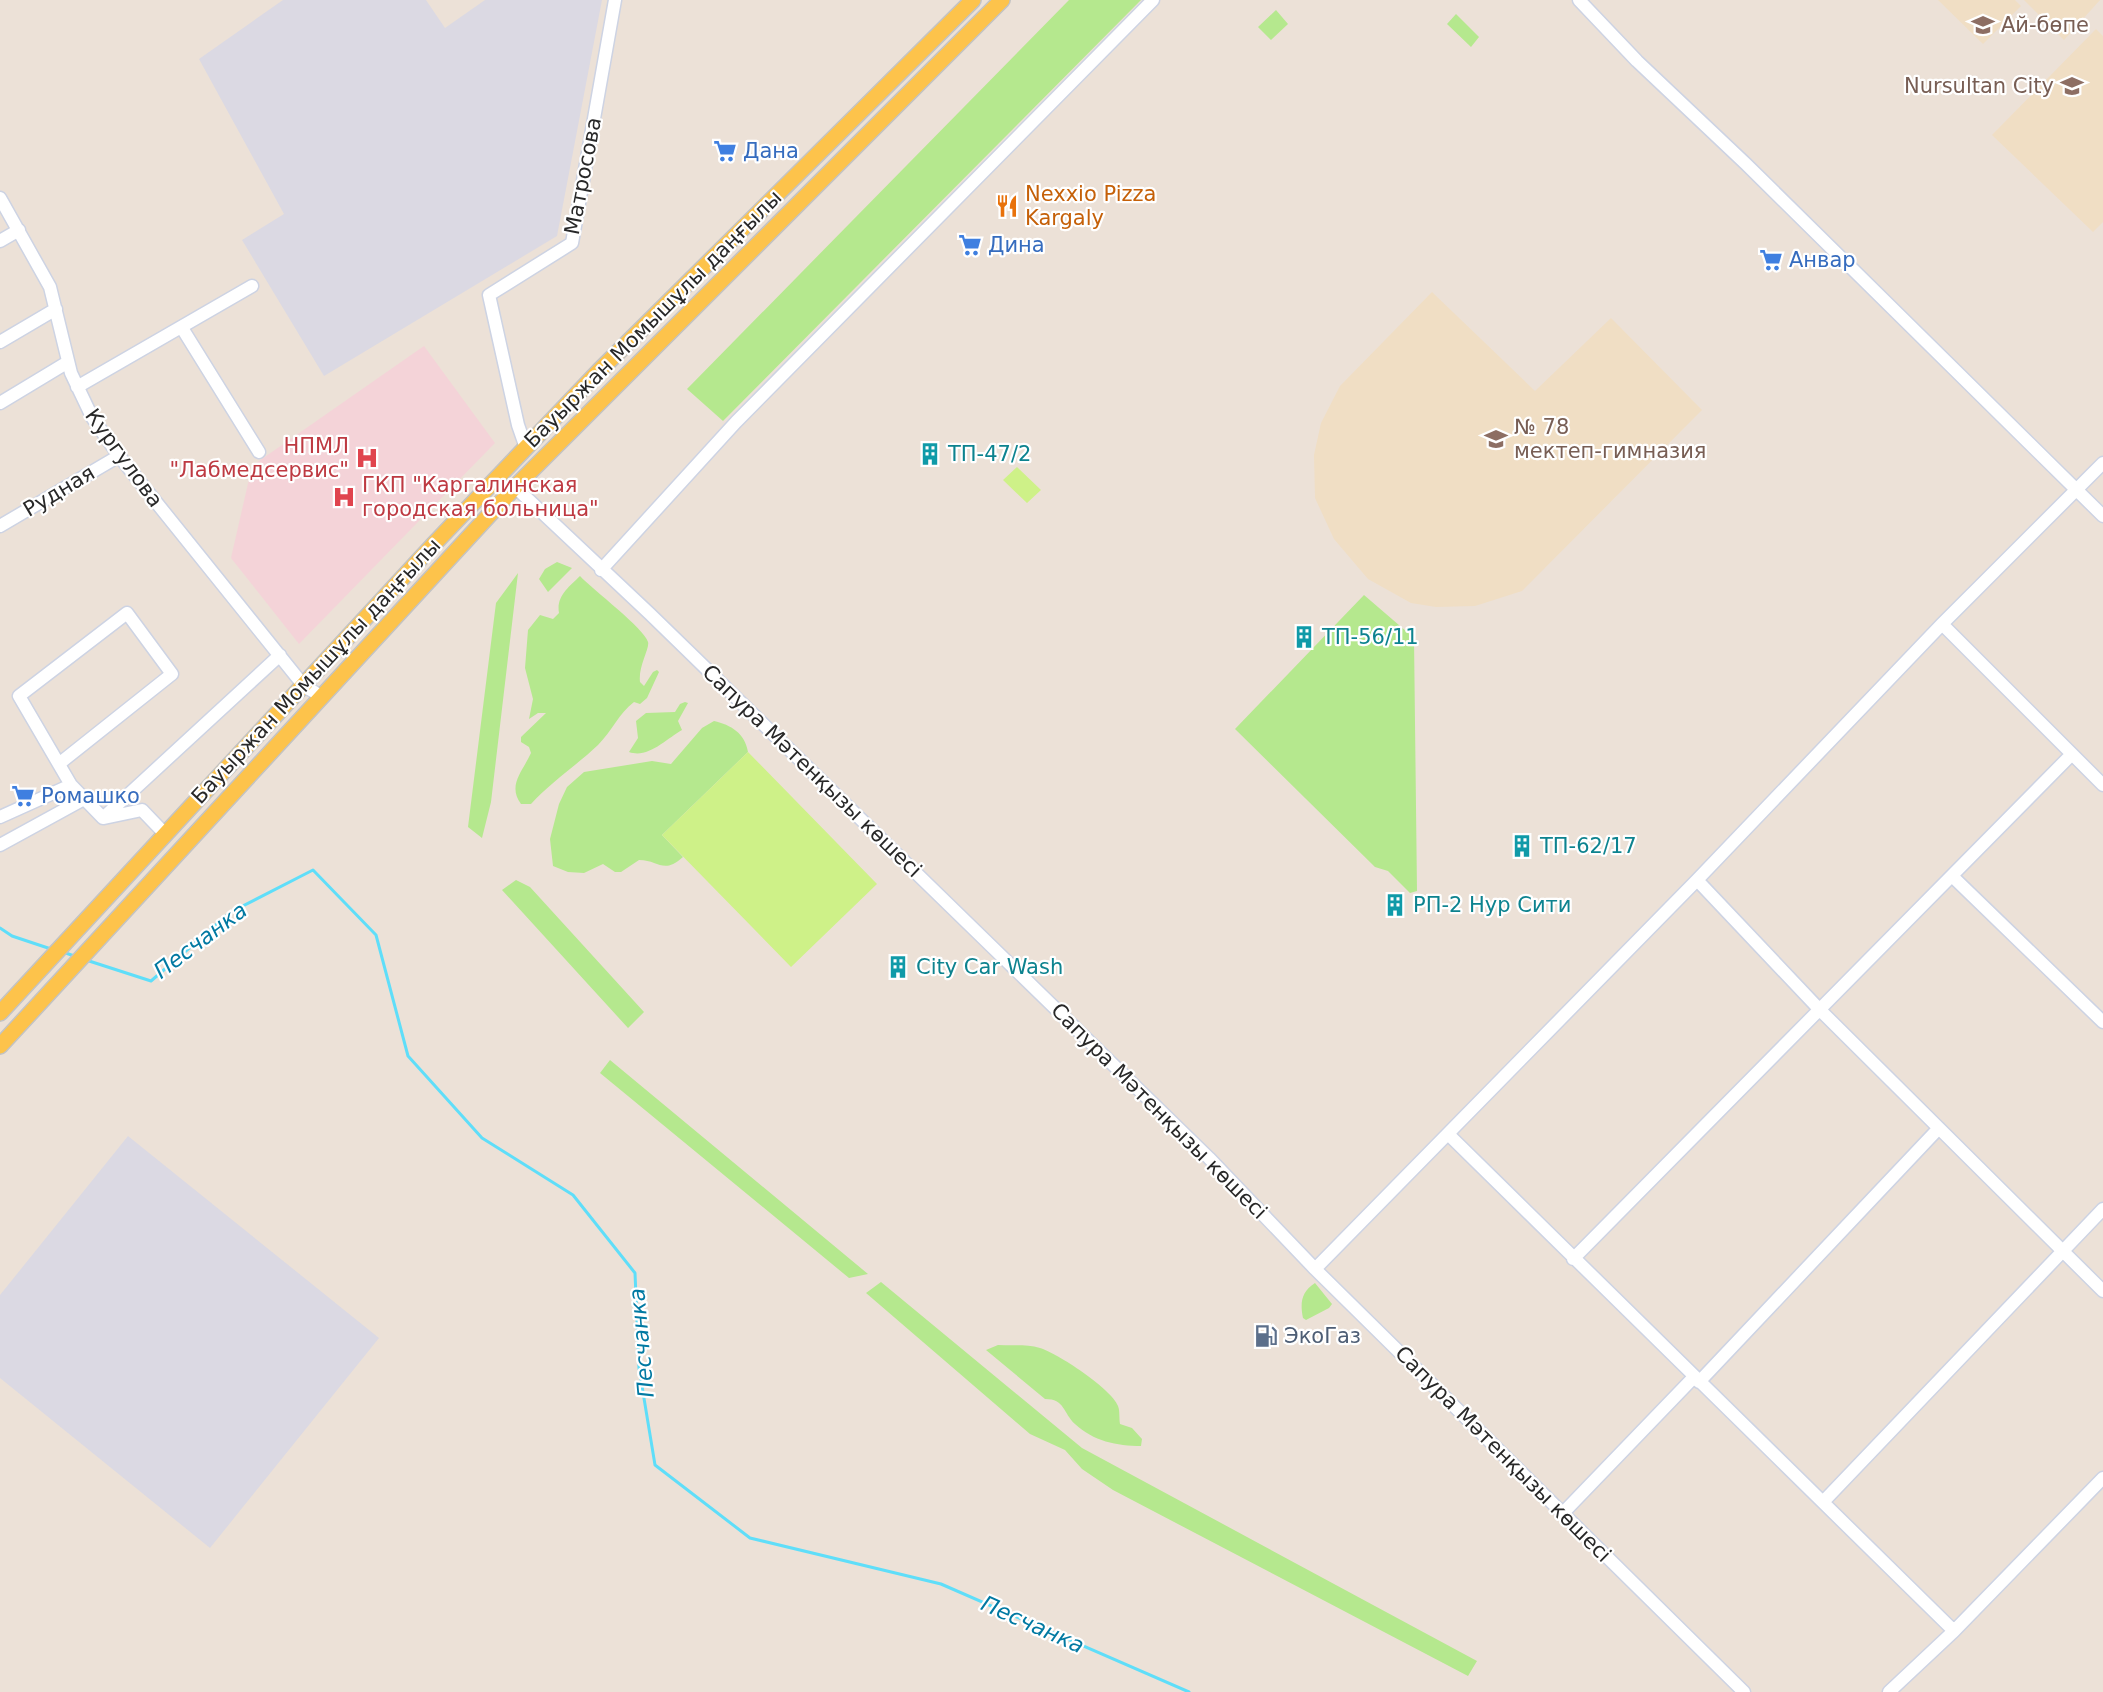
<svg xmlns="http://www.w3.org/2000/svg" width="2103" height="1692" viewBox="0 0 2103 1692" font-family="'DejaVu Sans',sans-serif">
	<rect width="100%" height="100%" fill="#ece1d7"/>
	<path fill="#dbd9e3" d="M283,0H426L445,28L485,0H602L557,236L324,376L242,240L284,214L199,59Z
		M128,1136L379,1338L210,1548L0,1378V1295Z"/>
	<path fill="#f0dec4" d="M1938,0H2015L2021,6L1983,44Z
		M2024,0H2100L2064,40Z
		M2096,29L2103,36V222L2093,232L1992,135Z
		M1432,292L1535,391L1611,318L1702,410L1522,591L1475,606L1436,607L1411,603L1368,579L1334,539L1315,498L1314,455L1321,423L1340,386Z"/>
	<path fill="#f4d3d8" d="M424,346L495,443L299,644L231,558L252,466Z"/>
	<path fill="#b5e88e" d="M1069,0H1141L723,421L687,389Z
		M1276,10L1288,24L1271,40L1258,27Z
		M1456,14L1479,37L1471,47L1447,24Z
		M557,562L572,568L548,592L539,579L545,569Z
		M518,573L491,802L482,838L468,827L496,603Z
		M580,576C593,590 644,628 648,642C650,648 638,667 640,682L644,686L653,672L657,670L659,672L647,698L640,704L634,702C619,713 612,731 598,745C577,765 551,782 531,804H521C507,785 523,771 531,753L529,747L521,742V737L546,713H538L529,719L533,699L525,668L528,630L540,615L553,619L559,613C556,596 569,587 580,576Z
		M1364,595L1414,638L1417,891L1410,893L1388,871L1375,867L1235,729Z
		M685,702L688,703L678,721L682,730C666,739 648,759 629,752L638,738L636,721L646,713L675,712L680,704Z
		M714,721C731,725 745,733 748,752L662,835L683,857C663,875 659,860 639,860L621,872H615L603,864L584,873L568,872L553,866L550,839L559,804L567,787L584,772L652,761L671,764L702,728Z
		M516,880L530,887L644,1012L628,1028L502,890Z
		M610,1060L868,1274L849,1278L600,1073Z
		M881,1282L1082,1448L1477,1661L1468,1676L1113,1490L1082,1469L1065,1450L1030,1434L866,1293Z
		M1315,1283L1332,1304L1329,1308L1306,1320L1303,1318C1300,1303 1301,1292 1315,1283Z
		M998,1345C1012,1346 1027,1344 1040,1348C1057,1353 1112,1389 1118,1406C1120,1411 1119,1418 1120,1424L1132,1428L1142,1439L1141,1446C1117,1446 1093,1441 1075,1424C1063,1413 1065,1399 1045,1399L986,1350Z"/>
	<path fill="#cef188" d="M1017,467L1041,490L1027,503L1003,480Z
		M748,752L877,884L791,967L662,835Z"/>
	<g fill="none" stroke-linecap="round" stroke-linejoin="round">
		<path stroke="#5fdef9" stroke-width="3" d="M0,928L12,936L51,949
			M63,952L77,957
			M86,960L151,981L231,912L313,870L376,935L408,1056L482,1138L573,1195L635,1273L639,1368L655,1465L750,1538L941,1584L1189,1692"/>
		<g stroke="#cdd3e3" stroke-width="15">
			<path id="minor" d="M1579,0L1637,61L1746,164L2103,516
				M0,198L50,287L71,373L92,417L119,456L304,686L321,696
				M0,241L19,230
				M182,328L259,452
				M0,342L56,309
				M77,387L252,286
				M0,403L68,362
				M526,448L518,425L489,295L572,243L615,0
				M515,487L650,614L1209,1158L1315,1269L1744,1692
				M0,526L119,456
				M601,570L736,422L1153,0
				M1942,624L2103,785
				M60,763L172,674L127,613L19,696L71,785L103,818L280,655
				M0,817L71,785
				M104,818L142,810L166,835
				M0,845L84,799
				M1952,876L2103,1022
				M1697,880L1820,1010L2103,1291
				M1449,1135L1954,1631
				M1573,1259L2072,754
				M1315,1269L1697,880L1942,624L2103,463
				M1699,1382L1939,1128
				M1823,1502L2103,1209
				M1563,1513L1694,1377
				M1889,1692L1954,1631L2103,1478"/>
		</g>
		<g stroke="#c3c3c3" stroke-width="18">
			<path id="major" d="M0,1013L433,545L599,371L973,0
				M0,1046L515,487L1002,0"/>
		</g>
		<use href="#minor" stroke="#fff" stroke-width="12"/>
		<use href="#major" stroke="#fdc34b" stroke-width="15"/>
	</g>
	<defs>
		<g id="school-bare" transform="scale(1.8)"><path d="M0-5L7-2L0 1L-7-2ZM-4 1L0 2.5L4 1V4Q0 6-4 4Z" fill="#8d6e63" stroke="#fff" stroke-width="2.5" paint-order="stroke"/></g>
		<g id="supermarket-bare" transform="scale(1.8)"><path d="M-6-5.5h2.5l.6 2H6L4.5 2H-2.5L-4.4-4H-6ZM-1.5 3.2a1.3 1.3 0 1 0 .1 0ZM3 3.2a1.3 1.3 0 1 0 .1 0Z" fill="#3f7fe0" stroke="#fff" stroke-width="2.5" paint-order="stroke"/></g>
		<g id="restaurant-bare" transform="scale(1.8)"><path d="M-5-6h1v4h1v-4h1v4h1v-4h1v5L-1.5 .5V6h-2V.5L-5-1ZM5-6V6H3V1.5H1.5Q1.5-4 5-6Z" fill="#e8710a" stroke="#fff" stroke-width="2.5" paint-order="stroke"/></g>
		<g id="building-bare" transform="scale(1.8)"><path d="M-4-6H4V6H1V3H-1V6H-4ZM-2.5-4.3h1.7v1.8h-1.7ZM.8-4.3h1.7v1.8H.8ZM-2.5-1h1.7V.8h-1.7ZM.8-1h1.7V.8H.8Z" fill="#0f9aa8" stroke="#fff" stroke-width="2.5" paint-order="stroke"/></g>
		<g id="hospital-bare" transform="scale(1.8)"><path d="M-5-5h3v3.5h4V-5h3V5h-3V1.5h-4V5h-3Z" fill="#e0444e" stroke="#fff" stroke-width="2.5" paint-order="stroke"/></g>
		<g id="fuel-bare" transform="scale(1.8)"><path d="M-5.5-6h7V0h2V4h1.3V-2.5L3-4.5l.8-.8L6-3V5H2.5V1h-1V6h-7ZM-4.2-4.7v3.2H.2V-4.7Z" fill="#5c6f8a" stroke="#fff" stroke-width="2.5" paint-order="stroke"/></g>
	</defs>
	<g fill-rule="evenodd">
		<use href="#school-bare" x="1983" y="25"/>
		<use href="#school-bare" x="2072" y="86"/>
		<use href="#supermarket-bare" x="725" y="151"/>
		<use href="#restaurant-bare" x="1007" y="206"/>
		<use href="#supermarket-bare" x="970" y="245"/>
		<use href="#supermarket-bare" x="1771" y="260"/>
		<use href="#school-bare" x="1496" y="439"/>
		<use href="#building-bare" x="930" y="454"/>
		<use href="#hospital-bare" x="367" y="458"/>
		<use href="#hospital-bare" x="344" y="497"/>
		<use href="#building-bare" x="1304" y="637"/>
		<use href="#supermarket-bare" x="23" y="796"/>
		<use href="#building-bare" x="1522" y="846"/>
		<use href="#building-bare" x="1395" y="905"/>
		<use href="#building-bare" x="898" y="967"/>
		<use href="#fuel-bare" x="1266" y="1336"/>
	</g>
	<g text-anchor="middle" stroke-width="4.5" stroke-linejoin="round" paint-order="stroke">
		<g font-size="21" fill="#785e54" stroke="#fff" text-anchor="start">
			<text x="2001" y="32">Ай-бөпе</text>
			<text x="2054" y="93" text-anchor="end">Nursultan City</text>
			<text x="1514" y="434">№ 78<tspan x="1514" dy="24">мектеп-гимназия</tspan></text>
		</g>
		<g font-size="21" fill="#366cbe" stroke="#fff" text-anchor="start">
			<text x="743" y="158">Дана</text>
			<text x="988" y="252">Дина</text>
			<text x="1789" y="267">Анвар</text>
			<text x="41" y="803">Ромашко</text>
		</g>
		<g font-size="21" fill="#282828" stroke="#fff">
			<text transform="translate(583 176) rotate(-79)" y="7">Матросова</text>
			<text transform="translate(653 319) rotate(-45)" y="7">Бауыржан Момышұлы даңғылы</text>
			<text transform="translate(124 458) rotate(54)" y="7">Кургулова</text>
			<text transform="translate(59 491) rotate(-31)" y="7">Рудная</text>
			<text transform="translate(316 671) rotate(-47)" y="7">Бауыржан Момышұлы даңғылы</text>
			<text transform="translate(812 771) rotate(44)" y="7">Сапура Мәтенқызы көшесі</text>
			<text transform="translate(1159 1111) rotate(45)" y="7">Сапура Мәтенқызы көшесі</text>
			<text transform="translate(1503 1454) rotate(45)" y="7">Сапура Мәтенқызы көшесі</text>
		</g>
		<g font-size="21" fill="#c56008" stroke="#fff" text-anchor="start">
			<text x="1025" y="201">Nexxio Pizza<tspan x="1025" dy="24">Kargaly</tspan></text>
		</g>
		<g font-size="21" fill="#be3a42" stroke="#fff" text-anchor="end">
			<text x="349" y="453">НПМЛ<tspan x="349" dy="24">"Лабмедсервис"</tspan></text>
			<text x="362" y="492" text-anchor="start">ГКП "Каргалинская<tspan x="362" dy="24">городская больница"</tspan></text>
		</g>
		<g font-size="21" fill="#0d838f" stroke="#fff" text-anchor="start">
			<text x="948" y="461">ТП-47/2</text>
			<text x="1322" y="644">ТП-56/11</text>
			<text x="1540" y="853">ТП-62/17</text>
			<text x="1413" y="912">РП-2 Нур Сити</text>
			<text x="916" y="974">City Car Wash</text>
		</g>
		<g font-size="21" fill="#4e5e75" stroke="#fff" text-anchor="start">
			<text x="1284" y="1343">ЭкоГаз</text>
		</g>
		<g font-size="22" font-style="italic" fill="#0179a2" stroke="#fff">
			<text transform="translate(200 940) rotate(-37)" y="8">Песчанка</text>
			<text transform="translate(641 1343) rotate(-95)" y="8">Песчанка</text>
			<text transform="translate(1033 1624) rotate(24)" y="8">Песчанка</text>
		</g>
	</g>
</svg>
